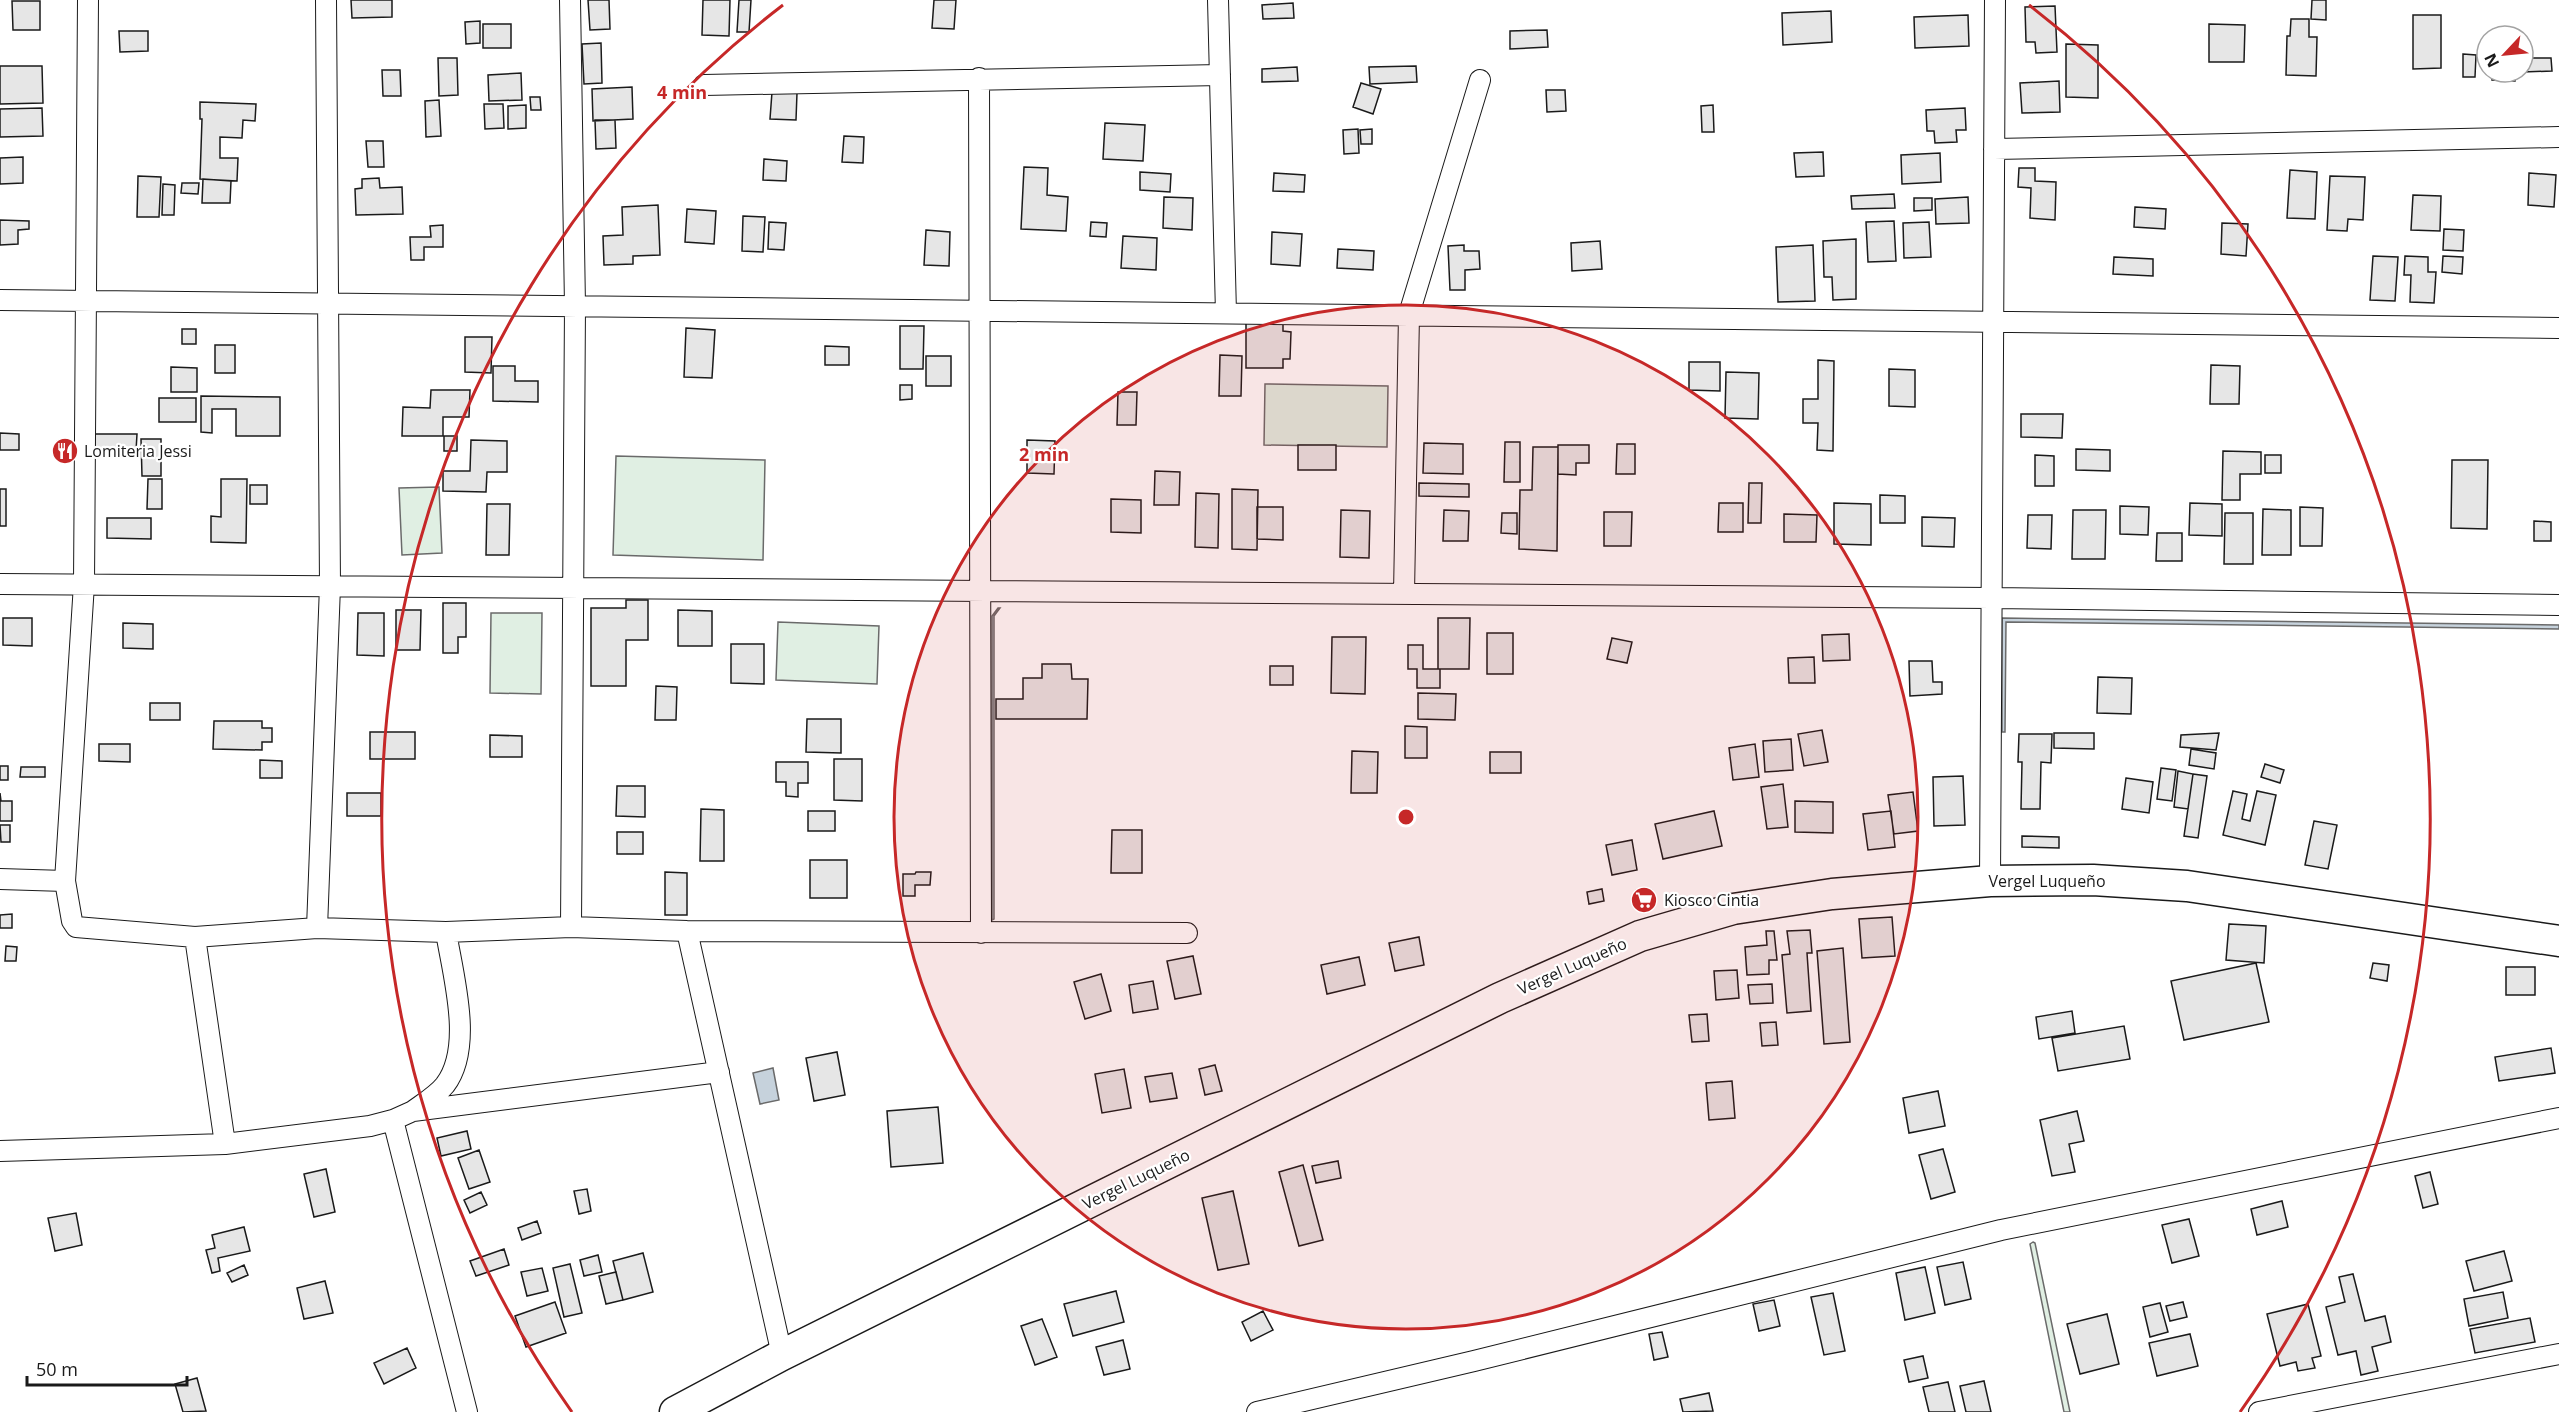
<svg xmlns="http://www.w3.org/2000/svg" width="2559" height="1412" viewBox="0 0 2559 1412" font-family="'Open Sans',sans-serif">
	<rect width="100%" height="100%" fill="#fff"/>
	<path fill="#e0efe3" stroke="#6a6a6a" stroke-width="1.5" d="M1265,384L1388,386L1387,447L1264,445Z
		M616,456L765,460L763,560L613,555Z
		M439,487L442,553L402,555L399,488Z
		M491,613H542L541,694L490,693Z
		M778,622L879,626L877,684L776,680Z
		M2033,1242L2035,1243L2070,1412H2064L2030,1244Z"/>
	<path fill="#c6d2dc" stroke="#6a6a6a" stroke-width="1.5" d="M998,608H1000L994,616V919L992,920V616Z
		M2002,618L2559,625V629L2006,622L2005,732H2002Z
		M773,1068L779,1100L760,1104L753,1073Z"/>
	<path fill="#e6e6e6" stroke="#1a1a1a" stroke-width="1.5" d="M351,0H392V17L352,18Z
		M588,0H609L610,29L590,30Z
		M703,0H730L729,36L702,35Z
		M739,0H751L749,32H737Z
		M934,0H956L954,29L932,28Z
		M2312,0H2326V20L2311,19Z
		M12,1H40V30H13Z
		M1293,3L1294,18L1263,19L1262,5Z
		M2055,6L2057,52L2036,53L2035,42H2026L2025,7Z
		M1831,11L1832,42L1783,45L1782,13Z
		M1968,15L1969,46L1915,48L1914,17Z
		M2413,15H2441V68L2413,69Z
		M2291,19H2309V37H2317L2316,76L2286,75L2287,36H2290Z
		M480,21V43L466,44L465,22Z
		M483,24H511V48H483Z
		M2209,24L2245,25L2244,62H2209Z
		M1547,30L1548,47L1510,49V31Z
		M119,31H148V51L120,52Z
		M601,43L602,83L584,84L582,44Z
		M2066,44L2098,45V98L2066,97Z
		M2463,54L2476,55L2475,77H2463Z
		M438,58H457L458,95L439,96Z
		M2523,58H2551L2552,71L2523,72Z
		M0,66H42L43,103L0,104Z
		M1416,66L1417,82L1370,84L1369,67Z
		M1297,67L1298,81L1262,82V69Z
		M382,70H400L401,96H383Z
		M2492,72H2515V81L2492,80Z
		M521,73L522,100L489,101L488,75Z
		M2059,81L2060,112L2022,113L2020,83Z
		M1361,83L1381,89L1373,114L1353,107Z
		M632,87L633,119L593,121L592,89Z
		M1546,90H1565L1566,111L1547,112Z
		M772,92L797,93L796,120L770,119Z
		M530,97H540L541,110H531Z
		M439,100L441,136L426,137L425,101Z
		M200,102L256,104L255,121L243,120L242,138L220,137V158H238L237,181L200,179L202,119H200Z
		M484,104H503L504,128L485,129Z
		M526,105V128L508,129V106Z
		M1713,105L1714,132H1702L1701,106Z
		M42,108L43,136L0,137V109Z
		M1965,108L1966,130H1956L1957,142L1935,143L1934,131H1927L1926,110Z
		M595,120H615L616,148L596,149Z
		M1105,123L1145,125L1143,161L1103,159Z
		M1358,129L1359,153L1344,154L1343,130Z
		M1372,129V144H1361L1360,130Z
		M844,136L864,137L863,163L842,162Z
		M366,141H383L384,167H368Z
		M1823,152L1824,176L1796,177L1794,153Z
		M1940,153L1941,182L1902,184L1901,155Z
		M23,157V183L0,184V158Z
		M764,159L787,161L786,181L763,180Z
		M1024,167L1048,168L1047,195L1068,197L1066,231L1021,229Z
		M2019,168H2035V181L2056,182L2055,220L2030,218L2031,188L2018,187Z
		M2290,170L2317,172L2315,219L2287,218Z
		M1140,172L1171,174L1170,192L1140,190Z
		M1274,173L1305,175L1304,192L1273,191Z
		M2529,173L2556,175L2554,207L2528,205Z
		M138,176L161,177L159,217H137Z
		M2330,176L2365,177L2363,220L2348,219L2347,231L2327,230Z
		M379,178L380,188L402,187L403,214L356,215L355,189L362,188V179Z
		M203,179L231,181L230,203H202Z
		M182,183H199L198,194L181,193Z
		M163,184L175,185L174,215H162Z
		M1894,194L1895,208L1852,209L1851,196Z
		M2413,195L2441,196L2440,231L2411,230Z
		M1164,197L1193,198L1192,230L1163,228Z
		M1968,197L1969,223L1936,224L1935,199Z
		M1914,198H1932V210L1914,211Z
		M658,205L660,255L633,256V264L604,265L603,236L623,235L622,207Z
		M2135,207L2166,209L2165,229L2134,227Z
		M687,209L716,211L714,244L685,242Z
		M743,216L765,217L763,252L742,251Z
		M0,220L29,221V229L18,230V244L0,245Z
		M1894,221L1896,261L1868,262L1866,222Z
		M769,222L786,223L784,250L768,249Z
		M1091,222L1107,223L1106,237L1090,236Z
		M1929,222L1931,257L1904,258L1903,223Z
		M2222,223L2248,224L2246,256L2221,254Z
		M443,225V247H424V260H411L410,237H431L430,226Z
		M2444,229L2464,230L2463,251L2443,250Z
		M926,230L950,232L949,266L924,265Z
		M1272,232L1302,234L1300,266L1271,264Z
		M1123,236L1157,238L1156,270L1121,268Z
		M1856,239V299L1833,300L1832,277H1824L1823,241Z
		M1600,241L1602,269L1572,271L1571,243Z
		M1464,245V251H1479L1480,269L1465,270V290H1450L1448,246Z
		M1813,245L1815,301L1778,302L1776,247Z
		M1338,249L1374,251L1373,270L1337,268Z
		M2373,256L2398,257L2395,301L2370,300Z
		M2405,256L2428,257V272H2436L2434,303L2410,302L2411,275H2404Z
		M2443,256L2463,257L2462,274L2442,272Z
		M2114,257L2153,259V276L2113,274Z
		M1246,322L1283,323V331L1291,332L1290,359H1283V368H1246Z
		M900,326H924L923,369H900Z
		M686,328L715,330L712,378L684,377Z
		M182,329H196V344H182Z
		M465,337H492L491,373L465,372Z
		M215,345H235V373H215Z
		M825,346L849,347V365H825Z
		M1220,355L1242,356L1241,396H1219Z
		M926,356H951V386H926Z
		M1818,360L1834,361L1833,451L1817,450L1818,423H1803V399H1818Z
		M1689,362H1720V391L1689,390Z
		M2211,365L2240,366L2239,404H2210Z
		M493,366H515V381H538V402L493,401Z
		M171,367L197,368V392H171Z
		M1889,369L1915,370V407L1889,406Z
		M1726,372L1759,373L1758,419L1725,418Z
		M900,385H912V399L900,400Z
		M431,390H470L469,417H443V436H402L403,407L430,408Z
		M1118,392H1137L1136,425H1117Z
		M201,396L280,397V436H236V409H212V433L201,432Z
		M159,398H196V422H159Z
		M2021,414H2063L2062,438L2021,437Z
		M0,433L19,434V450H0Z
		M95,434H137L136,451L95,450Z
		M444,436H457V451H444Z
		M141,439H161V476H142Z
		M471,440L507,441V472H487L486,492L443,491V471H470Z
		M1027,440L1055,441L1054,474L1027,473Z
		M1505,442H1520V482H1504Z
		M1424,443L1463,444V474L1423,473Z
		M1617,444H1635V474H1616Z
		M1298,445H1336V470H1298Z
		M1558,445H1589V463H1576V475L1558,474Z
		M1533,447H1558L1557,551L1519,549L1520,490H1532Z
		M2076,449L2110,450V471L2076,470Z
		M2223,451L2261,452V474H2240V500H2222Z
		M2035,455L2054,456V486H2035Z
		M2265,455H2281V473H2265Z
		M2452,460H2488L2487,529L2451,528Z
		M1155,471L1180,472L1179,505H1154Z
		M148,479H162V509H147Z
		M221,479H247L246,543L211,542V516L221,517Z
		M1419,483L1469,484V497L1419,496Z
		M1749,483H1762L1761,523H1748Z
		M250,485H267V504H250Z
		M0,489H6V526H0Z
		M1232,489L1258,490L1257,550L1232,549Z
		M1196,493L1219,494L1218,548L1195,547Z
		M1880,495L1905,496V523H1880Z
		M1111,499L1141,500V533L1111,532Z
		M1719,503H1743V532H1718Z
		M1834,503L1871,504V545L1834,544Z
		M2190,503L2222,504V536L2189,535Z
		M487,504H510L509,555H486Z
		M2120,506L2149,507L2148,535L2120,534Z
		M1257,507H1283V540L1257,539Z
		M2300,507L2323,508L2322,546H2300Z
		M2263,509L2291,510V555H2262Z
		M1341,510L1370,511L1369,558L1340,557Z
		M1444,510L1469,511L1468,541H1443Z
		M2073,510H2106L2105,559H2072Z
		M1604,512H1632L1631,546H1604Z
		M1502,513H1517V534L1501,533Z
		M2225,513H2253V564H2224Z
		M1784,514L1817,515L1816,542H1784Z
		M2028,515H2052L2051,549L2027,548Z
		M1922,517L1955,518L1954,547L1922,546Z
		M107,518H151V539L107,538Z
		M2534,521L2551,522V541H2534Z
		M2157,533H2182V561H2156Z
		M626,600H648V640H626V686H591V608H626Z
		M443,603H466V637H458V653H443Z
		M396,610H421L420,650H396Z
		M678,610L712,611V646H678Z
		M358,613H384V656L357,655Z
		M3,618H32V646L3,645Z
		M1438,618H1470L1469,669H1438Z
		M123,623L153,624V649L123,648Z
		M1487,633H1513V674H1487Z
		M1849,634L1850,660L1823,661L1822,635Z
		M1332,637H1366L1365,694L1331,693Z
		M1612,638L1632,642L1627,663L1607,659Z
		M731,644H764V684L731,683Z
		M1408,645H1423V669H1440V688H1417V669H1408Z
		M1814,657L1815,683H1789L1788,658Z
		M1909,661H1932L1933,682H1942V694L1910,696Z
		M1042,664H1071L1072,679H1088L1087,719H996V699H1023V678H1042Z
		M1270,666H1293V685H1270Z
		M2098,677L2132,678L2131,714L2097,713Z
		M656,686L677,687L676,720H655Z
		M1418,693L1456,694L1455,720L1418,719Z
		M150,703H180V720H150Z
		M807,719H841V753L806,752Z
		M214,721H262V728H272V742H262V750L213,749Z
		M1405,726L1427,727V758H1405Z
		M1822,730L1828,762L1804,766L1798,734Z
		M370,732H415V759H370Z
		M2054,733H2094V749L2054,748Z
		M2219,733L2216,750L2180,747L2181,735Z
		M2019,734H2052L2051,763L2041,762L2040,809H2021L2022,762H2018Z
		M490,735L522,736V757H490Z
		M1791,739L1793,770L1765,772L1763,741Z
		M99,744H130V762L99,761Z
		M1755,744L1759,777L1733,780L1729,748Z
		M2191,749L2216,753L2214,769L2189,765Z
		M1352,751L1378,752L1377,793H1351Z
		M1490,752H1521V773H1490Z
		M834,759H862V801L834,800Z
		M260,760L282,761V778H260Z
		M776,762H808V783H798V797L786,796V782H776Z
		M2265,764L2284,770L2280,783L2261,777Z
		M0,766H8V780H0Z
		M21,767H45V777H20Z
		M2161,768L2176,770L2172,801L2157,799Z
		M2178,771L2193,774L2188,809L2174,807Z
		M2193,774L2207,776L2198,838L2184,836Z
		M1963,776L1965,825L1934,826L1933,777Z
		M2126,778L2153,782L2149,813L2122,809Z
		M1783,784L1788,827L1767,829L1761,787Z
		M617,786H645V817L616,816Z
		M2233,791L2247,794L2242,819L2250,821L2257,791L2276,795L2265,845L2223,835Z
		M1913,792L1918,831L1894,834L1888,795Z
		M0,793L1,801H12V821H0Z
		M347,793H381V816H347Z
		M1795,801L1833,802V833L1795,832Z
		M701,809L724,810V861H700Z
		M808,811H835V831H808Z
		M1714,811L1722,846L1663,859L1655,824Z
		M1891,811L1895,847L1868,850L1863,814Z
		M2314,821L2337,825L2328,869L2305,865Z
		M0,825H10V842H1Z
		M1112,830H1142V873H1111Z
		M617,832H643V854H617Z
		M2022,836L2059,837V848L2022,847Z
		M1632,840L1637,870L1612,875L1606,845Z
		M810,860H847V898H810Z
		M665,872L687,873V915H665Z
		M916,872H931L930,885H915V896H903V874H915Z
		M1602,889L1604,901L1589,904L1587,892Z
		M12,914V928H0V915Z
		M1892,917L1895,956L1862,958L1859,919Z
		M2229,924L2266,926L2264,963L2226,960Z
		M1810,930L1812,953H1807L1811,1011L1787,1013L1782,955L1790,954L1787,931Z
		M1766,931H1774L1777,960H1769V974L1747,975L1745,947L1767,945Z
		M1419,937L1424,965L1395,971L1389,943Z
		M6,946L17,947L16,961H5Z
		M1843,948L1850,1042L1824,1044L1817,951Z
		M1193,956L1201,994L1175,999L1167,961Z
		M1359,957L1365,985L1327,994L1321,965Z
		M2256,963L2269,1022L2184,1040L2171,981Z
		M2373,963L2389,965L2387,981L2370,978Z
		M2506,967H2535V995H2506Z
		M1737,970L1739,998L1716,1000L1714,971Z
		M1101,974L1111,1011L1085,1019L1074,982Z
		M1153,981L1158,1009L1133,1013L1129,985Z
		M1772,984L1773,1003L1750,1004L1748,985Z
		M2072,1011L2075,1033L2039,1039L2036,1017Z
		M1707,1014L1709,1041L1692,1042L1689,1015Z
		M1776,1022L1778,1045L1762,1046L1760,1023Z
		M2124,1026L2130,1059L2058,1071L2052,1038Z
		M2551,1048L2555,1073L2499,1081L2495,1057Z
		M837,1052L845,1095L814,1101L806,1058Z
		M1215,1065L1222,1091L1205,1095L1199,1069Z
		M1124,1069L1131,1108L1102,1113L1095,1074Z
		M1172,1073L1177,1098L1150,1102L1145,1077Z
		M1732,1081L1735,1118L1709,1120L1706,1083Z
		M1938,1091L1945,1126L1909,1133L1903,1098Z
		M938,1107L943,1163L891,1167L887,1111Z
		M2077,1111L2084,1141L2069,1144L2075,1172L2052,1176L2040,1120Z
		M467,1131L471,1149L441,1156L437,1138Z
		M1943,1149L1955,1192L1931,1199L1919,1155Z
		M479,1150L490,1182L469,1189L458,1158Z
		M1338,1161L1341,1178L1316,1183L1312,1166Z
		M1303,1165L1323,1240L1299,1246L1279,1172Z
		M326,1169L335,1212L314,1217L304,1174Z
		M2430,1172L2438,1204L2423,1208L2415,1176Z
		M587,1189L591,1211L579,1214L574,1191Z
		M1233,1191L1249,1264L1218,1270L1202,1198Z
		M481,1192L487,1205L470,1213L464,1200Z
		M2282,1201L2288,1227L2257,1235L2251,1209Z
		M76,1213L82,1245L55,1251L48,1218Z
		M2189,1219L2199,1256L2172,1263L2162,1225Z
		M537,1221L541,1233L522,1240L518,1228Z
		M244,1227L250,1251L218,1258L220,1271L212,1273L206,1250L215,1248L212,1235Z
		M504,1249L509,1265L476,1276L470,1261Z
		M2504,1251L2512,1281L2474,1291L2466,1261Z
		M643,1253L653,1292L623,1300L613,1261Z
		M598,1255L602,1272L584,1276L580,1260Z
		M1963,1262L1971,1299L1945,1305L1937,1267Z
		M570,1264L582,1313L564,1317L553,1268Z
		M244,1265L248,1275L232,1282L227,1273Z
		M1925,1267L1935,1313L1905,1320L1896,1273Z
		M542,1268L548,1291L527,1296L521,1272Z
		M616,1272L623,1300L606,1304L599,1276Z
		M2353,1274L2365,1321L2385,1316L2391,1342L2372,1347L2378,1371L2361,1375L2356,1351L2338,1355L2326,1307L2345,1302L2339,1277Z
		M325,1281L333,1313L304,1319L297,1288Z
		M1116,1291L1124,1322L1073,1336L1064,1304Z
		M2503,1292L2508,1318L2469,1326L2464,1299Z
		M1833,1293L1845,1351L1824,1355L1811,1297Z
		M1774,1300L1780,1326L1759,1331L1753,1304Z
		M555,1302L566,1333L526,1347L515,1316Z
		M2183,1302L2187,1317L2170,1321L2166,1306Z
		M2160,1303L2168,1332L2150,1337L2143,1307Z
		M2308,1304L2321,1356L2312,1358L2315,1368L2298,1371L2296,1362L2280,1366L2267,1314Z
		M1263,1311L1273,1330L1251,1341L1242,1322Z
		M2107,1314L2119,1364L2080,1374L2067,1324Z
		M2530,1318L2535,1342L2475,1353L2470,1329Z
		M1042,1319L1057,1357L1035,1365L1021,1326Z
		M1662,1332L1668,1357L1654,1360L1649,1334Z
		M2190,1334L2198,1366L2157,1376L2149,1343Z
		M1123,1340L1130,1369L1104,1375L1096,1347Z
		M407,1348L416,1368L384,1384L374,1363Z
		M1923,1356L1928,1378L1909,1382L1904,1360Z
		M197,1378L206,1411L183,1412L175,1384Z
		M1984,1381L1991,1412H1966L1960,1386Z
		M1948,1382L1955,1412H1929L1923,1387Z
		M1709,1393L1713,1411L1683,1412L1680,1399Z"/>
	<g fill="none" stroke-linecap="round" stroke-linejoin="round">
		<g stroke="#1a1a1a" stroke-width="22">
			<path id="street" d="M88,0L84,584L65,881L72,921L76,927L195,937L317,928L446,932L571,927L687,931L1187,933
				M570,0L575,306L571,927
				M1218,0L1226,313
				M979,78L981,933
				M704,85L1220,75
				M1994,149L2559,137
				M0,300L2559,328
				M0,584L1991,598L2559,605
				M1404,594L1409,314L1480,80
				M0,879L65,881
				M1990,881L1995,0
				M317,928L330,586L326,0
				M687,931L782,1355
				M195,937L225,1144
				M413,1111C424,1103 437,1095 445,1085C474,1047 453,976 446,932
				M393,1120L467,1412
				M0,1151L225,1144L370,1126L393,1120L413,1111L719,1072
				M1257,1412L1474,1361L2001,1230L2559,1118
				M2259,1412L2559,1354"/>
		</g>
		<g stroke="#1a1a1a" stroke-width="33">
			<path id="primary" d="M675,1412L782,1355L1500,998L1640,936L1733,909L1832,894L1990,881L2093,880L2187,886L2559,941"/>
		</g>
		<use href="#street" stroke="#fff" stroke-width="20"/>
		<use href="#primary" stroke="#fff" stroke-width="30"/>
	</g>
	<circle cx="1406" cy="817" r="512" fill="#c62828" fill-opacity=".12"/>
	<g fill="none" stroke="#c62828" stroke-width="3">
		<circle cx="1406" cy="817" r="512"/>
		<path d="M572 1412A1024 1024 0 0 1 783 5M2029 5A1024 1024 0 0 1 2240 1412"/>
	</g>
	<defs>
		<g id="restaurant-disc" transform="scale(1.35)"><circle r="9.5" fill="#c62828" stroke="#fff"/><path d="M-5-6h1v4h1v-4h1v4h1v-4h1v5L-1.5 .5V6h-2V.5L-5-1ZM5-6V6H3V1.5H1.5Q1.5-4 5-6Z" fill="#fff"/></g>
		<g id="supermarket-disc" transform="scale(1.35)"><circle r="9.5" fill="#c62828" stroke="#fff"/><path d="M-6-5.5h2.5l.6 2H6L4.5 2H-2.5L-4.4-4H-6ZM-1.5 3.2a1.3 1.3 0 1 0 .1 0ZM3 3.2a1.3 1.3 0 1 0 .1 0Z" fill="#fff"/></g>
	</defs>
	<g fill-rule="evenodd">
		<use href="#restaurant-disc" x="65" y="451"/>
		<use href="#supermarket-disc" x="1644" y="900"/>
	</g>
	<g text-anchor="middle" stroke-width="4.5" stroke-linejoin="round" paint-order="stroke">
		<g font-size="16" fill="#1a1a1a" stroke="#fff" text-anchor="start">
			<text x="84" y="457">Lomiteria Jessi</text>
			<text x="1664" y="906">Kiosco Cintia</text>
		</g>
		<g font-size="16" fill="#1a1a1a" stroke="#fff">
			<text x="2047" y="887">Vergel Luqueño</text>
			<text transform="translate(1572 966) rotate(-24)" y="6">Vergel Luqueño</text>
			<text transform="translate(1136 1179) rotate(-26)" y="6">Vergel Luqueño</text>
		</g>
	</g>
	<circle cx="1406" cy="817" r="9" fill="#c62828" stroke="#fff" stroke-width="3"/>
	<g font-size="18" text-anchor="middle" font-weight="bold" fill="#c62828" stroke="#fff" stroke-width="4.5" stroke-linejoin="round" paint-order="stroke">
		<text x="682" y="99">4 min</text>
		<text x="1044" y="461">2 min</text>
	</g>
	<g transform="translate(2505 54) rotate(244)"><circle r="28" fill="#ffffff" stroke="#a3a3a3" stroke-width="1.5"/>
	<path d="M0-4.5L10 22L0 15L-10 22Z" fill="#c62828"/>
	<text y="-9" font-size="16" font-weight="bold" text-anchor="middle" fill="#1a1a1a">N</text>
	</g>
	<path d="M27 1376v9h160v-9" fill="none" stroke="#1a1a1a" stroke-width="3"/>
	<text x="36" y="1376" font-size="18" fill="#1a1a1a" stroke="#ffffff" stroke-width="4.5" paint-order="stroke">50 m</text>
</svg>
